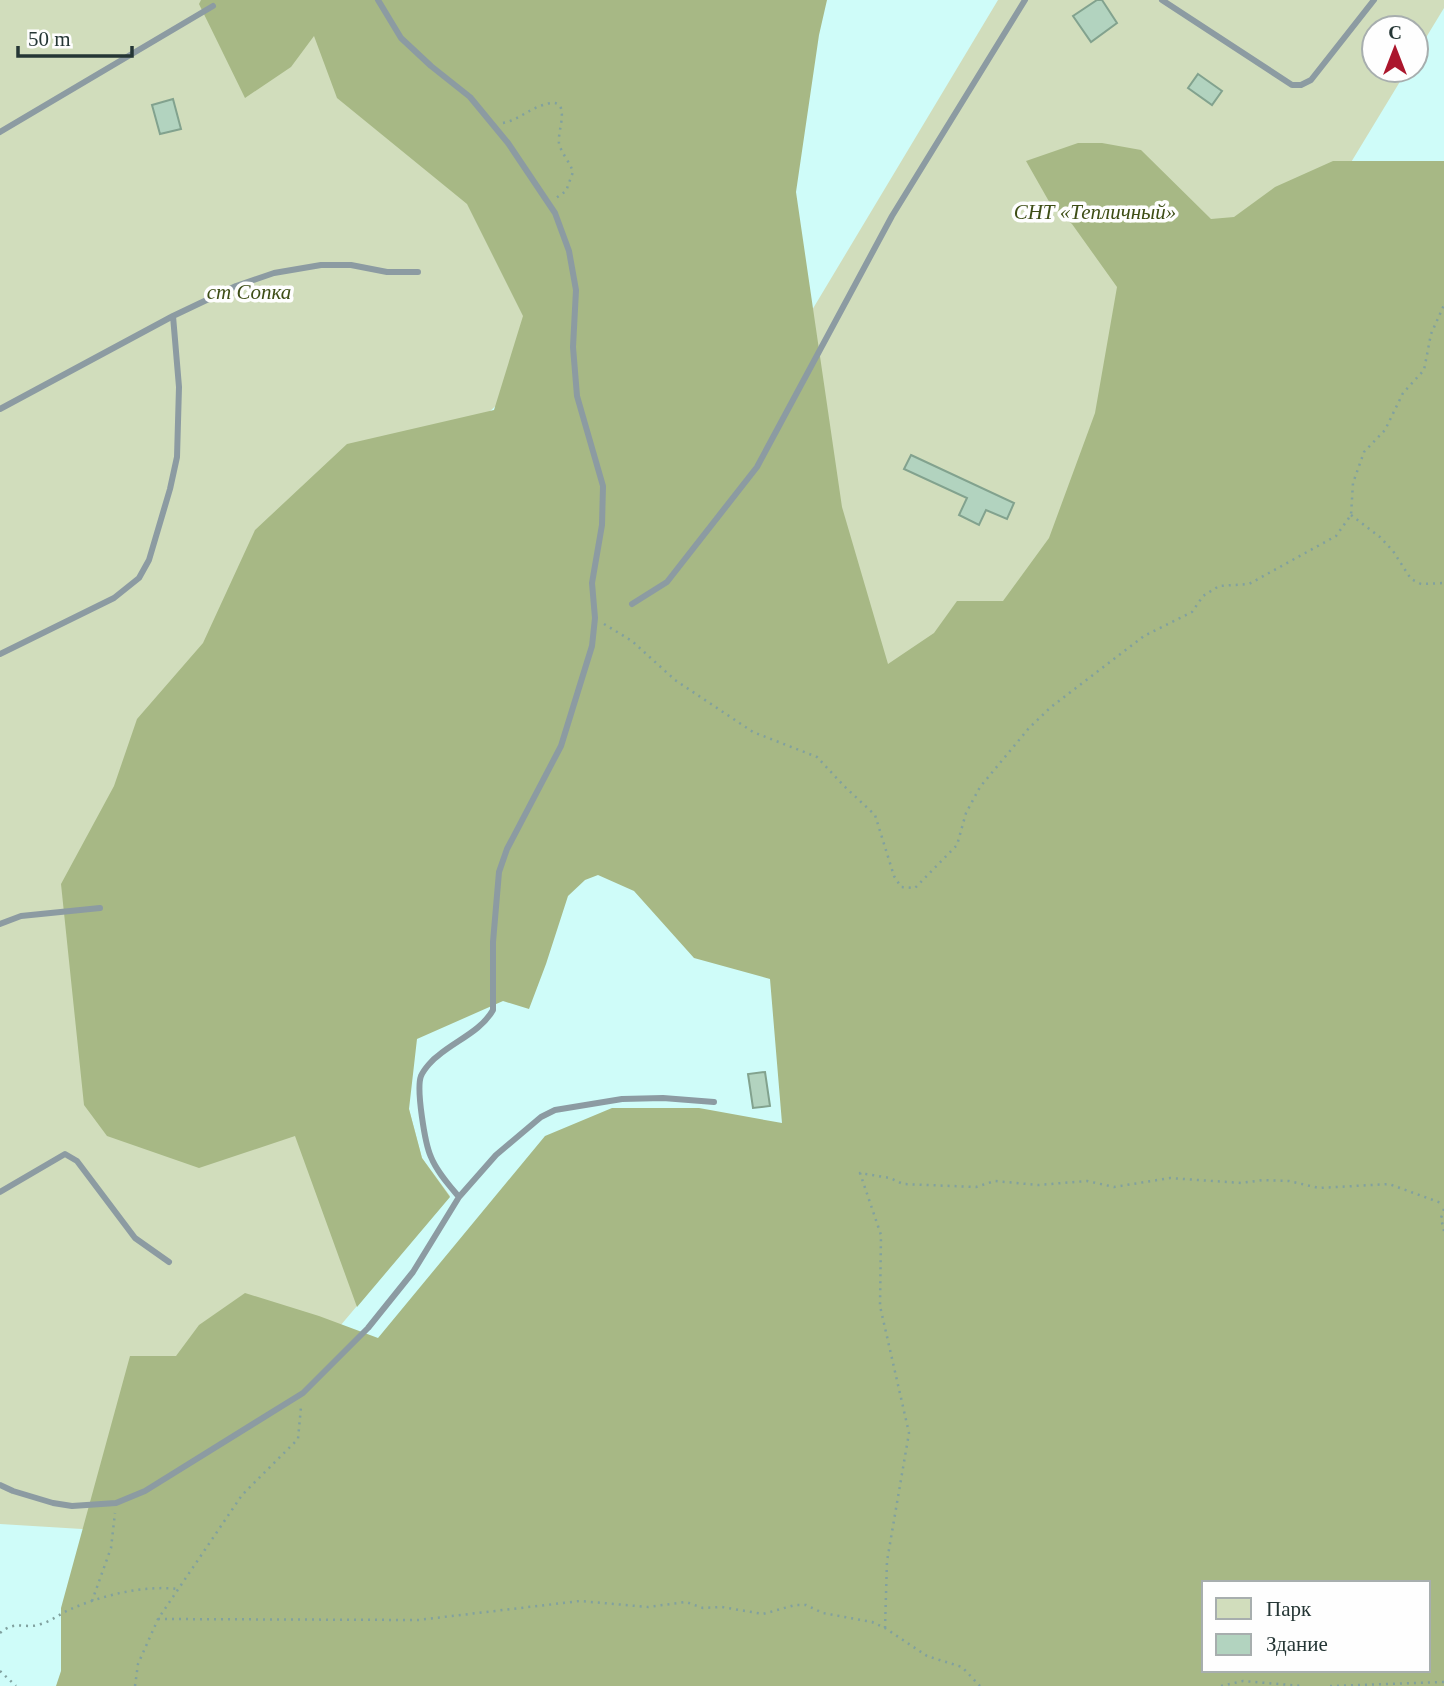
<svg xmlns="http://www.w3.org/2000/svg" width="1444" height="1686" viewBox="0 0 1444 1686" font-family="'Times New Roman',serif">
	<rect width="100%" height="100%" fill="#cffcf9"/>
	<path fill="#d1ddbc" d="M0,0H384L555,352L160,711L409,1109L422,1158L450,1196L164,1534L0,1524Z
		M998,0H1444V8L1416,54V28H1374V70H1407L931,855L610,647Z"/>
	<path fill="#a7b885" fill-rule="evenodd" d="M201,0H827L819,35L796,192L842,507L888,664L934,633L957,601H1003L1049,538L1095,413L1117,287L1072,224L1051,205L1026,161L1078,143H1102L1141,150L1211,219L1234,217L1275,187L1333,161H1444V1686H56L61,1671V1608L130,1356H176L199,1325L245,1293L319,1316L378,1338L545,1136L612,1108H699L782,1123L770,979L694,958L634,891L598,875L585,880L568,896L546,964L529,1009L503,1001L417,1039L409,1109L422,1158L450,1197L357,1307L295,1136L199,1168L107,1136L84,1105L61,884L114,786L137,719L203,643L255,530L347,444L494,410L523,316L467,204L337,98L314,36L291,67L245,98L199,4ZM1204,1583H1428V1670H1204Z"/>
	<path fill="#b2d3bf" stroke="#82a28e" stroke-width="2" d="M1097,0H1102L1117,23L1091,42L1073,16Z
		M1198,74L1222,91L1212,105L1188,88Z
		M173,99L181,129L160,134L152,105Z
		M911,455L1014,503L1007,519L986,510L979,525L959,515L967,498L904,469Z
		M765,1072L770,1106L753,1108L748,1074Z"/>
	<g fill="none" stroke-linecap="round" stroke-linejoin="round">
		<path stroke="#81a19f" stroke-width="2.5" stroke-dasharray="2 5" stroke-linecap="butt" d="M503,123C518,120 529,109 543,105C574,94 557,130 559,143C561,153 570,162 573,172L566,191L556,198
			M1351,515L1380,537L1393,551L1411,579L1421,584L1444,583
			M604,624L632,641L675,680L753,732L817,757L844,786L875,815L894,876L901,887L915,888L957,845L966,813L980,787L1029,728L1051,707L1144,636L1192,612L1203,596L1219,586L1249,584L1336,536L1351,515L1353,483L1364,452L1385,430L1403,393L1424,370L1431,334L1444,305
			M1444,1209L1441,1218L1444,1231
			M92,1601L111,1548L115,1513
			M158,1619L418,1620L580,1601L648,1607L686,1602L703,1608L722,1607L763,1614L795,1605H806L823,1613L872,1622L885,1628L927,1656L962,1667L980,1686
			M885,1628L887,1561L909,1433L880,1306L881,1235L860,1173L890,1178L903,1184L976,1187L995,1181L1038,1185L1087,1181L1114,1187L1170,1178L1241,1183L1263,1180L1289,1181L1319,1188L1389,1184L1444,1204
			M0,1633C16,1619 26,1630 41,1624C52,1621 61,1613 71,1609C103,1595 144,1585 179,1589
			M0,1671L16,1686
			M135,1686L138,1664L158,1619L242,1495L298,1439L301,1407
			M1221,1686L1243,1681L1302,1686
			M1330,1686L1444,1682"/>
		<path stroke="#8c9ba2" stroke-width="6" d="M378,0L401,38L431,66L470,97L508,143L555,213L569,251L576,290L573,347L577,396L603,486L602,525L592,583L595,618L592,646L561,746L507,849L499,872L493,942V1010C481,1031 457,1040 439,1055C433,1059 424,1069 421,1076C416,1089 425,1144 431,1157C437,1172 449,1185 459,1197
			M1162,0L1292,85H1301L1311,80L1374,0
			M0,132L213,6
			M0,409L173,316L236,286L274,273L321,265H351L387,272H418
			M632,604L667,582L757,467L892,216L1025,0
			M0,654L114,598L139,578L149,560L170,489L177,457L179,387L173,316
			M0,924L21,916L100,908
			M0,1192L65,1154L77,1161L135,1238L169,1262
			M0,1485L13,1491L53,1503L72,1506L116,1503L145,1491L303,1393L368,1328L413,1272L459,1197L496,1155L541,1117L555,1110L622,1099L663,1098L714,1102"/>
	</g>
	<g text-anchor="middle" stroke-width="7" stroke-linejoin="round" paint-order="stroke">
		<g font-size="21" font-style="italic" fill="#3d4d15" stroke="#fefefe">
			<text x="1095" y="219">СНТ «Тепличный»</text>
			<text x="249" y="299">ст Сопка</text>
		</g>
	</g>
	<rect x="1202" y="1581" width="228" height="91" fill="#fefefe" stroke="#a7aeae" stroke-width="2"/>
	<rect x="1216" y="1598" width="35" height="21" fill="#d1ddbc" stroke="#a7aeae" stroke-width="2"/>
	<text x="1266" y="1616" font-size="21" fill="#253635">Парк</text>
	<rect x="1216" y="1634" width="35" height="21" fill="#b2d3bf" stroke="#a7aeae" stroke-width="2"/>
	<text x="1266" y="1651" font-size="21" fill="#253635">Здание</text>
	<g transform="translate(1395 49)"><circle r="33" fill="#fefefe" stroke="#a7aeae" stroke-width="2"/>
	<path d="M0-5L12 26L0 18L-12 26Z" fill="#ab162c"/>
	<text y="-10" font-size="19" font-weight="bold" text-anchor="middle" fill="#253635">С</text>
	</g>
	<path d="M18 46v10h114v-10" fill="none" stroke="#253635" stroke-width="3.5"/>
	<text x="28" y="46" font-size="21" fill="#253635" stroke="#fefefe" stroke-width="5" paint-order="stroke">50 m</text>
</svg>
